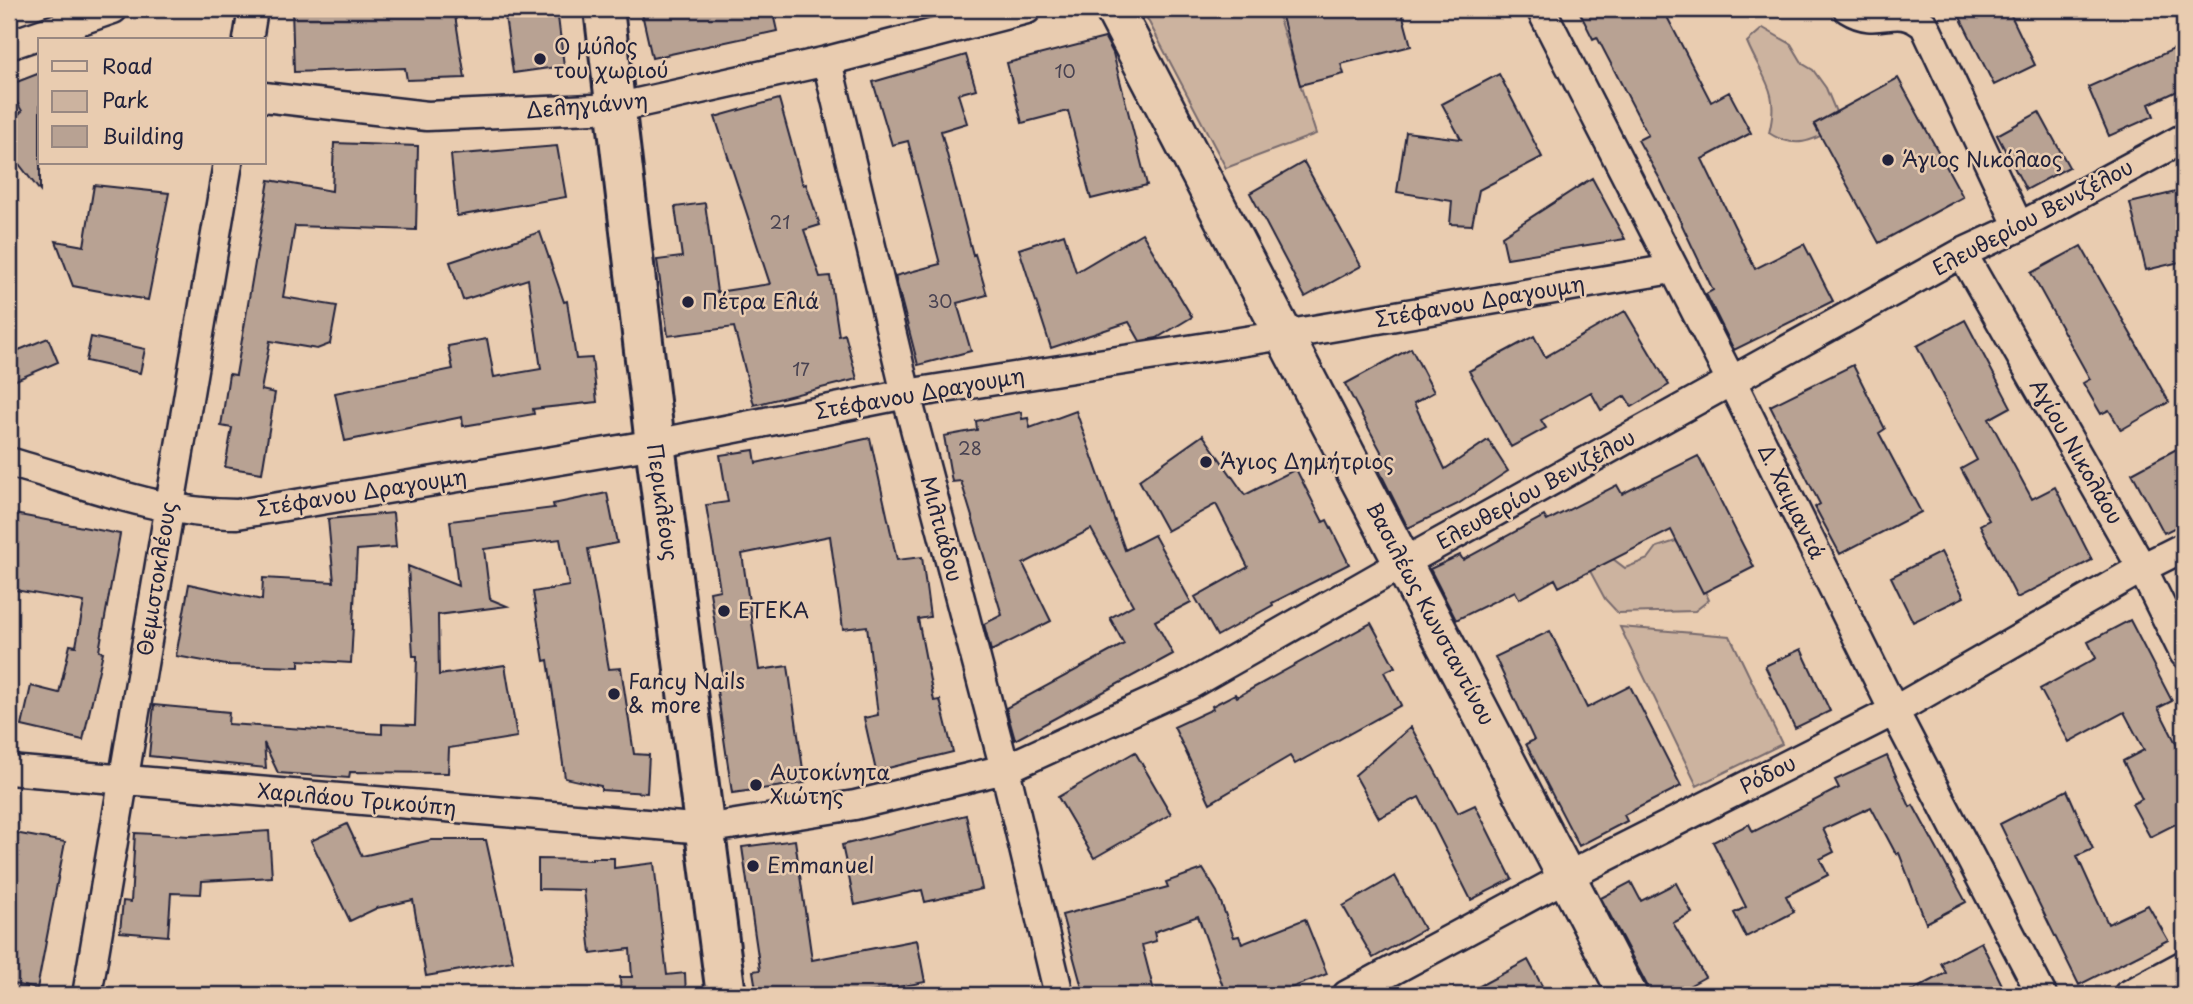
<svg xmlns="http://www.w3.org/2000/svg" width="2193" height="1004" viewBox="0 0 2193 1004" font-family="'Playpen Sans',sans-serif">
	<rect width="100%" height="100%" fill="#e9ccb0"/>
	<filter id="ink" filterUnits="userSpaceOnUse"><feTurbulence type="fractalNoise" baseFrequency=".0143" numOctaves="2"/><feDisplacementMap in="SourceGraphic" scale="14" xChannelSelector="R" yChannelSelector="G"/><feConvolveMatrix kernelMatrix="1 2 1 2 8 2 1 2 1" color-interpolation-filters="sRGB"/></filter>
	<g filter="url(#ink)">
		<path fill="#ccb39f" stroke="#776a6d" stroke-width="2" d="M1142,9H1276L1316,134L1226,168Z
			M1763,28L1791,44L1803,64L1813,70L1826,88L1839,119L1837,128C1812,141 1795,150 1769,133C1780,90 1763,80 1747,42Z
			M1563,521L1625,568L1648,559L1657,547L1676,541L1692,563L1709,600L1695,611L1618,613L1605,599Z
			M1620,627L1730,636L1782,744L1697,786Z"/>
		<path fill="#b8a293" stroke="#22223b" stroke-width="2" d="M292,9H454L465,78L407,80L405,68L294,72Z
			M504,9H557L564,66L513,73Z
			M641,9H772L777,31L652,58Z
			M1280,9H1401L1411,46L1341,64L1344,74L1300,85Z
			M1578,9H1663L1711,102L1729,92L1751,133L1702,159L1755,269L1804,244L1833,301L1734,350L1706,294L1713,290L1661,181L1638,140L1648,135L1597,37L1593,39Z
			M1956,9H2008L2035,65L1994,85Z
			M1105,38L1113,53L1147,185L1091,199L1068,111L1022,123L1007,63Z
			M2174,49L2184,72V88L2149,104L2154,116L2109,136L2088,87Z
			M966,55L976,89L958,94L967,123L941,131L973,255L975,254L987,295L957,303L971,351L918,365L895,276L940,264L908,141L892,145L873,82Z
			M40,73V191L9,151V123L22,111L9,89V85Z
			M1499,74L1542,157L1479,190L1472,225L1450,224L1452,201L1397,192L1406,132L1461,139L1442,104Z
			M1898,78L1963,197L1879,243L1814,124Z
			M779,99L803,185L806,184L820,225L804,230L820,277L830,276L839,336L845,334L857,379L754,405L734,327L668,336L657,260L682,257L675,207L705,203L717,292L770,284L715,117Z
			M2039,112L2069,167L2026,190L1997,135Z
			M334,143L418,146L416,230L295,226L283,297L337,306L330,344L317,349L270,341L261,390L275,393L262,473L225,467L232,428L221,426L229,374L236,375L269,180L332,191Z
			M557,146L566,197L457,216L451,155Z
			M1304,162L1361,266L1305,297L1250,193Z
			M1592,178L1625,239L1507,258L1502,236Z
			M94,185L169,193L148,300L73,286L56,241L84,246Z
			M2184,190V261L2146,270L2130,203Z
			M540,232L564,302L567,301L576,359L592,358L597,402L533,409L534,414L463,426L462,417L345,441L335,393L453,369L448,346L487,339L494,377L541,369L528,279L463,300L450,262Z
			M1142,233L1192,317L1157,338L1140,341L1129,322L1051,348L1019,249L1064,234L1076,272Z
			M2081,246L2169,402L2121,430L2109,410L2101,414L2083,383L2090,379L2031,273Z
			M1625,311L1669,385L1632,407L1625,396L1601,410L1591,392L1541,420L1546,428L1511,447L1469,371L1534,336L1545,357Z
			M1965,320L2011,407L1989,419L2032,499L2055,487L2092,560L2017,598L1980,525L1989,520L1961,469L1977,460L1917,346Z
			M91,337L145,349L140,373L86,361Z
			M48,338L58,362L9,383V354Z
			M1411,348L1434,392L1414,403L1445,469L1488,440L1508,471L1458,504L1408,528L1375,462L1384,457L1345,384Z
			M1853,365L1885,429L1879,433L1921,512L1840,554L1815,507L1820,504L1770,406Z
			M1076,411L1125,550L1154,535L1191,602L1155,621L1173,654L1015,740L1006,708L1124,644L1110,618L1133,605L1091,529L1023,564L1051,621L991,651L984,624L1002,615L961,481L952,482L944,436L977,430L976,421L1021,412L1022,419L1028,418L1030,428Z
			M1203,435L1245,495L1296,469L1323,522L1327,520L1349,564L1272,603L1273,605L1217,636L1195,597L1248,567L1216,504L1167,531L1139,480Z
			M870,438L897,560L922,557L930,617L918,619L934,701L940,700L953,752L876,771L864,718L878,715L867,626L843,629L830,536L742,554L759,670L788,666L805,783L732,793L715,677L723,676L710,592L720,590L706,505L728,502L720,455L754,450L756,463Z
			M2184,445V523L2164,533L2132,473Z
			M1698,456L1754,567L1703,593L1671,530L1559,587L1555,579L1519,599L1515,591L1456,620L1430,569L1460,555L1463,560L1544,516L1547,521L1617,485L1622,494Z
			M607,493L617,543L588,549L609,669L621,668L634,754L649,755L647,793L601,790V786L565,778L548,660L544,661L533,592L569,586L560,539L484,549L490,599L507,606L438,615L439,675L505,665L517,737L449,748L448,773L350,772L349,778L278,773L264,743L266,768L149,756L154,705L229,712L228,724L382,734V724L415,725L417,656H413L408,566L458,586L450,521L554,508L553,504Z
			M9,513L120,534L99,651L103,652L83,740L22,726L31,686L59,693L70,645L76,646L84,602L9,589Z
			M393,513L396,547L357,550L351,663L299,660V667L226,665L176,656L189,584L262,600L263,578L334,582L328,519Z
			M1941,552L1964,597L1913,622L1891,577Z
			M2130,620L2172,701L2158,708L2184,759V820L2150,837L2132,804L2142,799L2123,761L2144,750L2124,712L2069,742L2040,689L2096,658L2088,642Z
			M1371,623L1395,667L1384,672L1401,705L1295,764L1290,756L1210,803L1174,727L1213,709L1212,706L1235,694L1237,697Z
			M1550,631L1587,708L1630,686L1681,786L1624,815L1627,821L1579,846L1526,744L1534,740L1495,657Z
			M1801,649L1830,711L1795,728L1765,666Z
			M1411,727L1458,813L1475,805L1512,879L1471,900L1419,797L1379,818L1355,775Z
			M1135,752L1171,814L1094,858L1058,797Z
			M1887,756L1910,807L1913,805L1966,902L1926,923L1899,853L1896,854L1871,807L1823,829L1834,852L1820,859L1828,875L1786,896L1794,912L1746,937L1734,913L1746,907L1713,842L1749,824L1753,832L1839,788L1835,780Z
			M2067,790L2093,849L2077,856L2108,924L2148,905L2168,940L2079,985L2000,824Z
			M966,815L982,889L925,902L922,890L855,905L842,845Z
			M347,824L362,856L431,840H486L513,961L426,976L413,900L377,908L350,921L311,841Z
			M269,831L272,877L202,881L201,894L171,893L168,936L120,932L123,901L131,902L135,833L190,836Z
			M9,832L65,842L37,989L9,983Z
			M795,840L812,960L917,940L925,982L856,995H757L753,971L760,970L742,847Z
			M592,858H614V868L654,863L667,975L685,973L686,995H621L620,977H632L630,949L591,954L584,890L538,889V859L592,860Z
			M1203,869L1217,892L1234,937L1239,936L1242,944L1305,919L1327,974L1273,995H1226L1198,916L1154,932L1156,941L1142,945L1155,995H1084L1062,915L1168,887L1166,882Z
			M1395,876L1424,929L1373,958L1343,906Z
			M1631,882L1641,901L1676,883L1692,913L1673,923L1705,977L1687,987L1692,995H1649L1647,985L1601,898Z
			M1981,942L2007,995H1904L1946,973L1941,963Z
			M1528,960L1547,995H1463Z"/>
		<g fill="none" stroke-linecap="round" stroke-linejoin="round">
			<g stroke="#22223b" stroke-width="33">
				<path id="minor" d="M1541,9L1732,382L1894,711L2042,995
					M1848,9C1880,29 1895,0 1925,26L2019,227
					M248,40L253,9
					M9,45L113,9
					M827,61L906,394L1005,769L1059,995
					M264,97L427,116L615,108L827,61L1027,9
					M1962,253L2142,568L2184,653
					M9,462C83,483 159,514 237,514L655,444L906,394L1284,335L1672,269
					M9,770L705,829L855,805L1005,769L1189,685L1403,563L1962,253L2019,227L2184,138
					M87,995L228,163
					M1347,995L1566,877L1894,711L2142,568L2184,547
					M2128,995L2184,965"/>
			</g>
			<g stroke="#22223b" stroke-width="42">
				<path id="tertiary" d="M1114,9L1628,995"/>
			</g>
			<g stroke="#22223b" stroke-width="44">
				<path id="secondary" d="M604,9L655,444L726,995"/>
			</g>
			<use href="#minor" stroke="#e9ccb0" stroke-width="28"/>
			<use href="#tertiary" stroke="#e9ccb0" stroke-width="37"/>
			<use href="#secondary" stroke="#e9ccb0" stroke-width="38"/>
		</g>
	</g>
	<g fill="#22223b" stroke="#e9ccb0" stroke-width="2.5">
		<circle cx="540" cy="59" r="7"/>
		<circle cx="1888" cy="160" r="7"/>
		<circle cx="688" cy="302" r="7"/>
		<circle cx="1206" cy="462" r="7"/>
		<circle cx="724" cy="611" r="7"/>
		<circle cx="614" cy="694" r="7"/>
		<circle cx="756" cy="785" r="7"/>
		<circle cx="753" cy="866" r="7"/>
	</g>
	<g text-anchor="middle" stroke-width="5" stroke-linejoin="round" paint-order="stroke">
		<g font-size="18" fill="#484251">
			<text x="1065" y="78">10</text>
			<text x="780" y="229">21</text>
			<text x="940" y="308">30</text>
			<text x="801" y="376">17</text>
			<text x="970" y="455">28</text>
		</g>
		<g font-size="21" fill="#22223b" stroke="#e9ccb0" text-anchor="start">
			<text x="554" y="54">Ο μύλος<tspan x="554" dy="24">του χωριού</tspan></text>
			<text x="1902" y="167">Άγιος Νικόλαος</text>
			<text x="702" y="309">Πέτρα Ελιά</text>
			<text x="1220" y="469">Άγιος Δημήτριος</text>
			<text x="738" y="618">ΕΤΕΚΑ</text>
			<text x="628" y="689">Fancy Nails<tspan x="628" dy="24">&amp; more</tspan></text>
			<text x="770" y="780">Αυτοκίνητα<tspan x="770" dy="24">Χιώτης</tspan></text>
			<text x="767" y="873">Emmanuel</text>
		</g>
		<g font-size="21" fill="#22223b" stroke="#e9ccb0">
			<text transform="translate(587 106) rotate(-5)" y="7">Δεληγιάννη</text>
			<text transform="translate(2033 218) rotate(-28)" y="7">Ελευθερίου Βενιζέλου</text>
			<text transform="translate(1480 302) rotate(-10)" y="7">Στέφανου Δραγουμη</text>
			<text transform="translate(920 394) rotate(-10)" y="7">Στέφανου Δραγουμη</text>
			<text transform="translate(2076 452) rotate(60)" y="7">Αγίου Νικολάου</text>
			<text transform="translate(1536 490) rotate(-29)" y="7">Ελευθερίου Βενιζέλου</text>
			<text transform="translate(362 493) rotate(-9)" y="7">Στέφανου Δραγουμη</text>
			<text transform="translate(662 502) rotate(82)" y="7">Περικλέους</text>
			<text transform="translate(1791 502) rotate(64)" y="7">Δ. Χαιμαντά</text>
			<text transform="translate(941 529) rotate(75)" y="7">Μιλτιάδου</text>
			<text transform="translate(157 579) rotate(-81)" y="7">Θεμιστοκλέους</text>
			<text transform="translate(1430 614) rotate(62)" y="7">Βασιλέως Κωνσταντίνου</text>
			<text transform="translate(1768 775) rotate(-27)" y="7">Ρόδου</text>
			<text transform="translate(357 800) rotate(5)" y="7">Χαριλάου Τρικούπη</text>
		</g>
	</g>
	<rect width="2193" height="1004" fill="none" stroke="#e9ccb0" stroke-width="35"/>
	<rect x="18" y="18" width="2158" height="969" fill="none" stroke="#22223b" stroke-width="2.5" filter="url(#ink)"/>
	<rect x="38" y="38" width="228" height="126" fill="#e9ccb0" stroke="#998881" stroke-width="2"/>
	<rect x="52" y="61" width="35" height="10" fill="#e9ccb0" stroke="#998881" stroke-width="2"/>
	<text x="102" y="74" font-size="21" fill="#22223b">Road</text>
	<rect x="52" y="91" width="35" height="21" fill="#ccb39f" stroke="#998881" stroke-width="2"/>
	<text x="102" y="108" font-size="21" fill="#22223b">Park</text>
	<rect x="52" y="126" width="35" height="21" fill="#b8a293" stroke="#998881" stroke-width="2"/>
	<text x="102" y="144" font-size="21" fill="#22223b">Building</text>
</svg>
